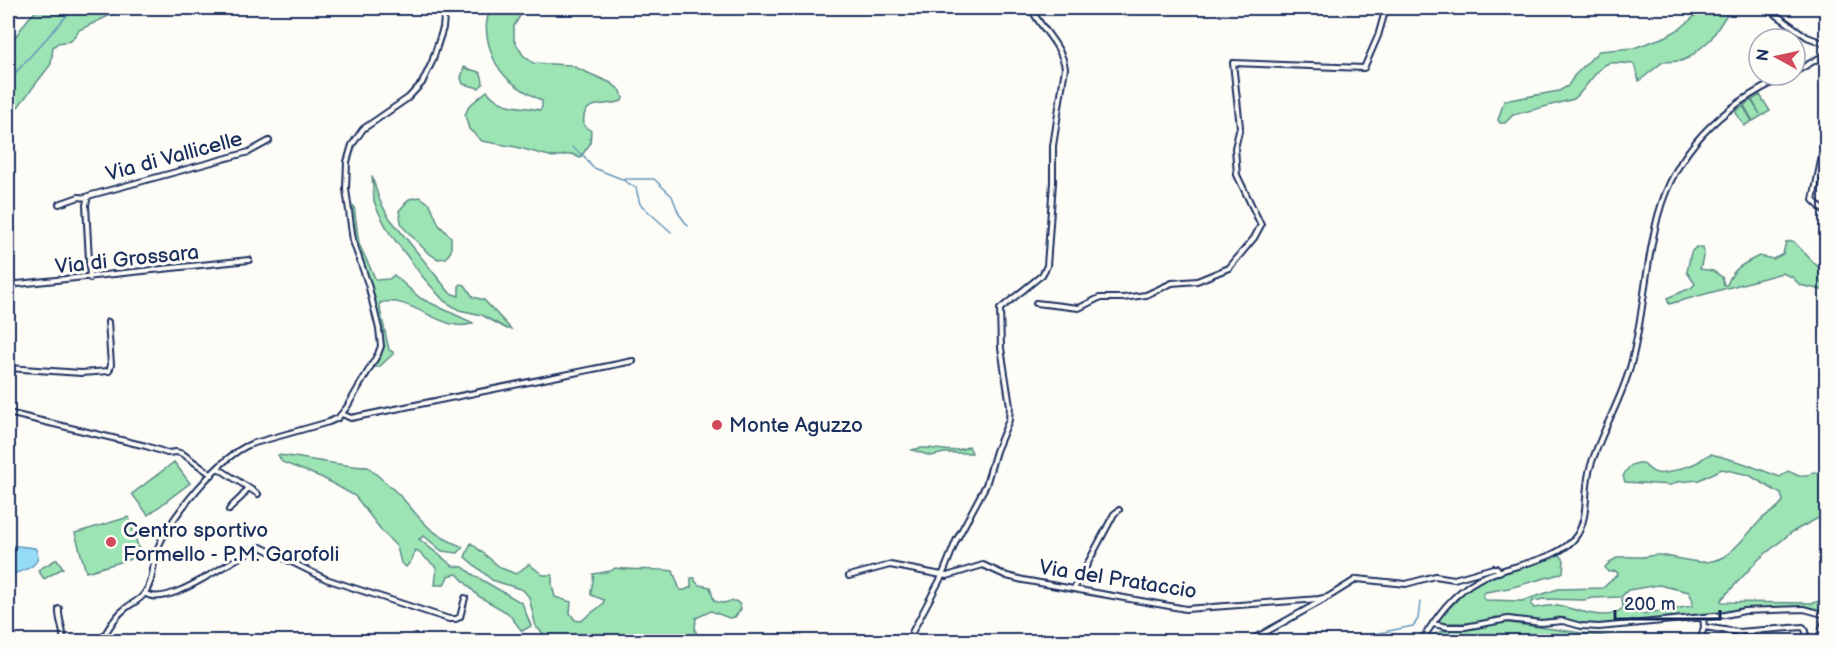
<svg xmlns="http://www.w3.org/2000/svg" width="1834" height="649" viewBox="0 0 1834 649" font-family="'Balsamiq Sans',sans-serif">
	<rect width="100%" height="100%" fill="#fdfcf7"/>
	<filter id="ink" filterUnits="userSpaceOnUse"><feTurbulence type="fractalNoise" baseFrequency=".0167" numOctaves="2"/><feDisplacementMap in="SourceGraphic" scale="12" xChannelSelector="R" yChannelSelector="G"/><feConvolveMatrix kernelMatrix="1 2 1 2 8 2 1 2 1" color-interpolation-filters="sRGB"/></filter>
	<g filter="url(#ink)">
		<path fill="#9ce4b3" stroke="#5c8a88" stroke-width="1.5" fill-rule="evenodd" d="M39,8H125L79,30L71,41L58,43L53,47L51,64L18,107L8,112V47L28,19Z
			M492,8H528L521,14L514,26V40L523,55L533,63L570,65L611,83L621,91L623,98L622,101C606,107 580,98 584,125L591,131L590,144L580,158L572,154L553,157L516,147L482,141L469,129L465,115L469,106L487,91C503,110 517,105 540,110L542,107V101C530,94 515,87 506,77C491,62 479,26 492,8Z
			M1704,8H1731L1711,39L1690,57L1681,61L1663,62L1639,81L1634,64C1626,64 1616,62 1609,63C1598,66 1584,91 1574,99L1513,115L1505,123H1500L1498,120L1504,101L1559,91L1568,86L1574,76L1599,51L1634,48L1667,36L1681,28Z
			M464,67C475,74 482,66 483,84L479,88L463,84L461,78Z
			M1760,95L1770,111L1753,121L1744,105L1751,100L1760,114L1752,100Z
			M1743,106L1752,121L1744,126L1735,111Z
			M372,176L379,199L388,216L450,293L459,296V286L461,284L465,285L473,297L484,300L511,329H507L482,315L459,310L444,301L422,276L389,232L377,209L374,201Z
			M420,197L430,204L439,225L451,237V251L446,258L438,259L428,253L402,226L399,211L409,199Z
			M351,205L354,206L359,244L376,280L389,279L394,275L420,298L473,323C445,336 410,293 380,303V309L389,350L393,352V354L379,367H375L382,345L371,288L357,246Z
			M1793,241L1822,271L1826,272V291L1800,285L1792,277L1782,273L1669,304L1667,298L1691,288L1695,284L1687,272L1691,252L1696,247L1703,248L1704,253L1700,269L1713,271L1722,277L1724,285H1727C1733,268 1743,264 1759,256L1773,259L1783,254L1786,242Z
			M969,446L972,453H944L931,456L912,450C930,443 951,457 969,446Z
			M1711,454L1743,463L1780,477L1788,471L1799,476H1807L1813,472L1826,473V514L1792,532L1759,559L1721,600L1722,602L1812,603L1821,601L1826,595V612L1804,607L1777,610L1751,609L1592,626L1560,617L1543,620L1495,617L1485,621L1467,623H1440L1438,620L1465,592L1480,581L1559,554L1564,560L1563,572L1560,574L1509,588L1486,592L1483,594V598L1486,600L1522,601L1558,589L1603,588L1618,574L1616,571L1608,572L1605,567C1618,554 1621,557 1637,557C1645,558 1653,554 1660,555C1681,558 1703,568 1723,557C1736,550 1748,533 1759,522C1766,513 1776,512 1783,501L1781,494L1749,475L1722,469L1699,480L1677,482L1671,485L1625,482L1623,476C1628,467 1632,462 1643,463C1655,477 1662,475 1679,469C1685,467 1692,465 1698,462C1703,459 1704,456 1711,454ZM1659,585L1689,592L1693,601L1692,606L1642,614C1632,612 1629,608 1625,598L1622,599L1623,608C1606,624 1577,608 1558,606C1550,605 1542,607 1534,608L1531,604L1533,601L1544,599L1584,600L1592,598L1621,597L1628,590Z
			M278,455C309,458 338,466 368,467C380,478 393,488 404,500C426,525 430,534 463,547L458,553L442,551L424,536L419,539L453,566L463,567L475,576L522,603L531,626L522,631L508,613L478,596L457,574L448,576L444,585H435L437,568L416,550L411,561L406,567L401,563L397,547L382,531L355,496L323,478L282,462Z
			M174,462L190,483L148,515L132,494Z
			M129,517L141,556L86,572L75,533Z
			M471,543L501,568L516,574L529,564L543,575H552V585L555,597L571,602L570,613L575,620L581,621L603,604L604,600L591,595C590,588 595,581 593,574L611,571L615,568C634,571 654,568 673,571L680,590H685L691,587V578H695V581L699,585L710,587L714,601L722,603L736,601L740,605L741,609L735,617L729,618L711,611L696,618L695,630L699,639L704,641H552L536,627L529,597L523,590L492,580L465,557Z
			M57,559L63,568L44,579L38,570Z
			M1503,622L1624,639V642H1425L1430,636L1442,631L1473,629Z"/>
		<path fill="#96dbf8" stroke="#6596ba" stroke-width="1.5" d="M8,545L35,548C46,566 21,572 8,575Z"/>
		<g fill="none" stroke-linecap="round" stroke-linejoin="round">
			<path stroke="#6596ba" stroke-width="1.5" d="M8,81L73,9L78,8
				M572,147L584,156L592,167L604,172L622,179H654L672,196L679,214L688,226
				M623,180L636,188L640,204L671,232
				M1335,642L1413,626L1418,619L1420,602"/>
			<g stroke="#1b2f5e" stroke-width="8">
				<path id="minor" d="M1767,8L1807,37L1826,44
					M1795,72L1826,54
					M1826,136L1813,200L1826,213
					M59,204L79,197L87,198
					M90,278L86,205L88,196L249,152L269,141
					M8,285L249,260
					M1036,303L1079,308L1099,298H1123L1146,295L1172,283L1197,281L1229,268L1254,238L1261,225L1237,175L1235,148L1240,127L1233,63L1364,68L1378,36L1386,8
					M8,368L81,373L109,371L111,365L108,322
					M8,413L146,446L167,453L176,452L183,454L212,475
					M342,414L351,418L633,361
					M218,468L258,494
					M229,510C234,501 245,498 247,487
					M849,576L890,565L947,576L983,565L1007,576L1023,580L1186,609L1319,599L1328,597L1357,579L1406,584L1435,576L1454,579L1493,568H1497L1499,572
					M1074,589L1114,514L1119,510
					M145,593C168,611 236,554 261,547L326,579L449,619H456L460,617L465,598
					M59,609C58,621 65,630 63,642
					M1433,624L1448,627H1465L1508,619L1541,623L1563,621L1581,626L1599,627L1725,615L1744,611L1804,609L1826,615
					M1704,627L1738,632L1803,627L1806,631L1805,642
					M1738,632L1740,642
					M101,642C107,630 115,616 126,608C132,603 139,601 144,594C154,582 152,565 157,550C169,519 220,456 251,444L329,422L338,418L347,407L378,354L381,346L379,329L368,284L353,241L346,189L347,162L352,145L363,129L408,98L422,83L432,62L443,28L444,17L442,8
					M907,642L942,576L956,541L986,485L996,451L1009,420L1010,406L1001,348L1000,309L1042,275L1047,266L1053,182V146L1065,68C1062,45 1040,28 1031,8
					M1248,642L1325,599
					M1421,642C1436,617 1453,593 1479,579C1506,565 1560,562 1577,535C1590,514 1583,487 1591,465C1602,430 1622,399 1631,364C1644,315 1645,265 1658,216C1676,148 1725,103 1789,75
					M1700,642L1704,627L1703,617"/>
			</g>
			<g stroke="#1b2f5e" stroke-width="10">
				<path id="highway" d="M1819,642L1826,620
					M1824,642L1826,634"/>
			</g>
			<use href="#minor" stroke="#fdfcf7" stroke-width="4"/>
			<use href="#highway" stroke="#fdfcf7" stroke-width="6"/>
		</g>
	</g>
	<g fill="#d1495b" stroke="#fdfcf7" stroke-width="2">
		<circle cx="717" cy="425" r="6"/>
		<circle cx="111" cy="542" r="6"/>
	</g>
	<g text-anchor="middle" stroke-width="6" stroke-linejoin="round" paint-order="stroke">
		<g font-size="21" fill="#1b2f5e" stroke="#fdfcf7">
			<text transform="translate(174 156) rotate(-15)" y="7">Via di Vallicelle</text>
			<text transform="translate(127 259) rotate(-6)" y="7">Via di Grossara</text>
			<text transform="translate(1118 579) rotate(9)" y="7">Via del Prataccio</text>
		</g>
		<g font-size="21" fill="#1b2f5e" stroke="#fdfcf7" text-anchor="start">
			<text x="729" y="432">Monte Aguzzo</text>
			<text x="123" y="537">Centro sportivo<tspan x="123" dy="24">Formello - P.M. Garofoli</tspan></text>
		</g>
	</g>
	<rect width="1834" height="649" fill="none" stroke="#fdfcf7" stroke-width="30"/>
	<rect x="15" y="15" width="1804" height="619" fill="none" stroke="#1b2f5e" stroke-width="2" filter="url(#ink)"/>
	<g transform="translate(1777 57) rotate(278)"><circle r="28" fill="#fdfcf7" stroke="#a3aaba" stroke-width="1.5"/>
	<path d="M0-4.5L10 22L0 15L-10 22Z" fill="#d1495b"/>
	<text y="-9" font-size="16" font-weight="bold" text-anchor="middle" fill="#1b2f5e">N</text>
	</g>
	<path d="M1615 610v9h105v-9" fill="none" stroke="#1b2f5e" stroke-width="3"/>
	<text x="1624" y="610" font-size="18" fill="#1b2f5e" stroke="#fdfcf7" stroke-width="4.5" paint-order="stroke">200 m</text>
</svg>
